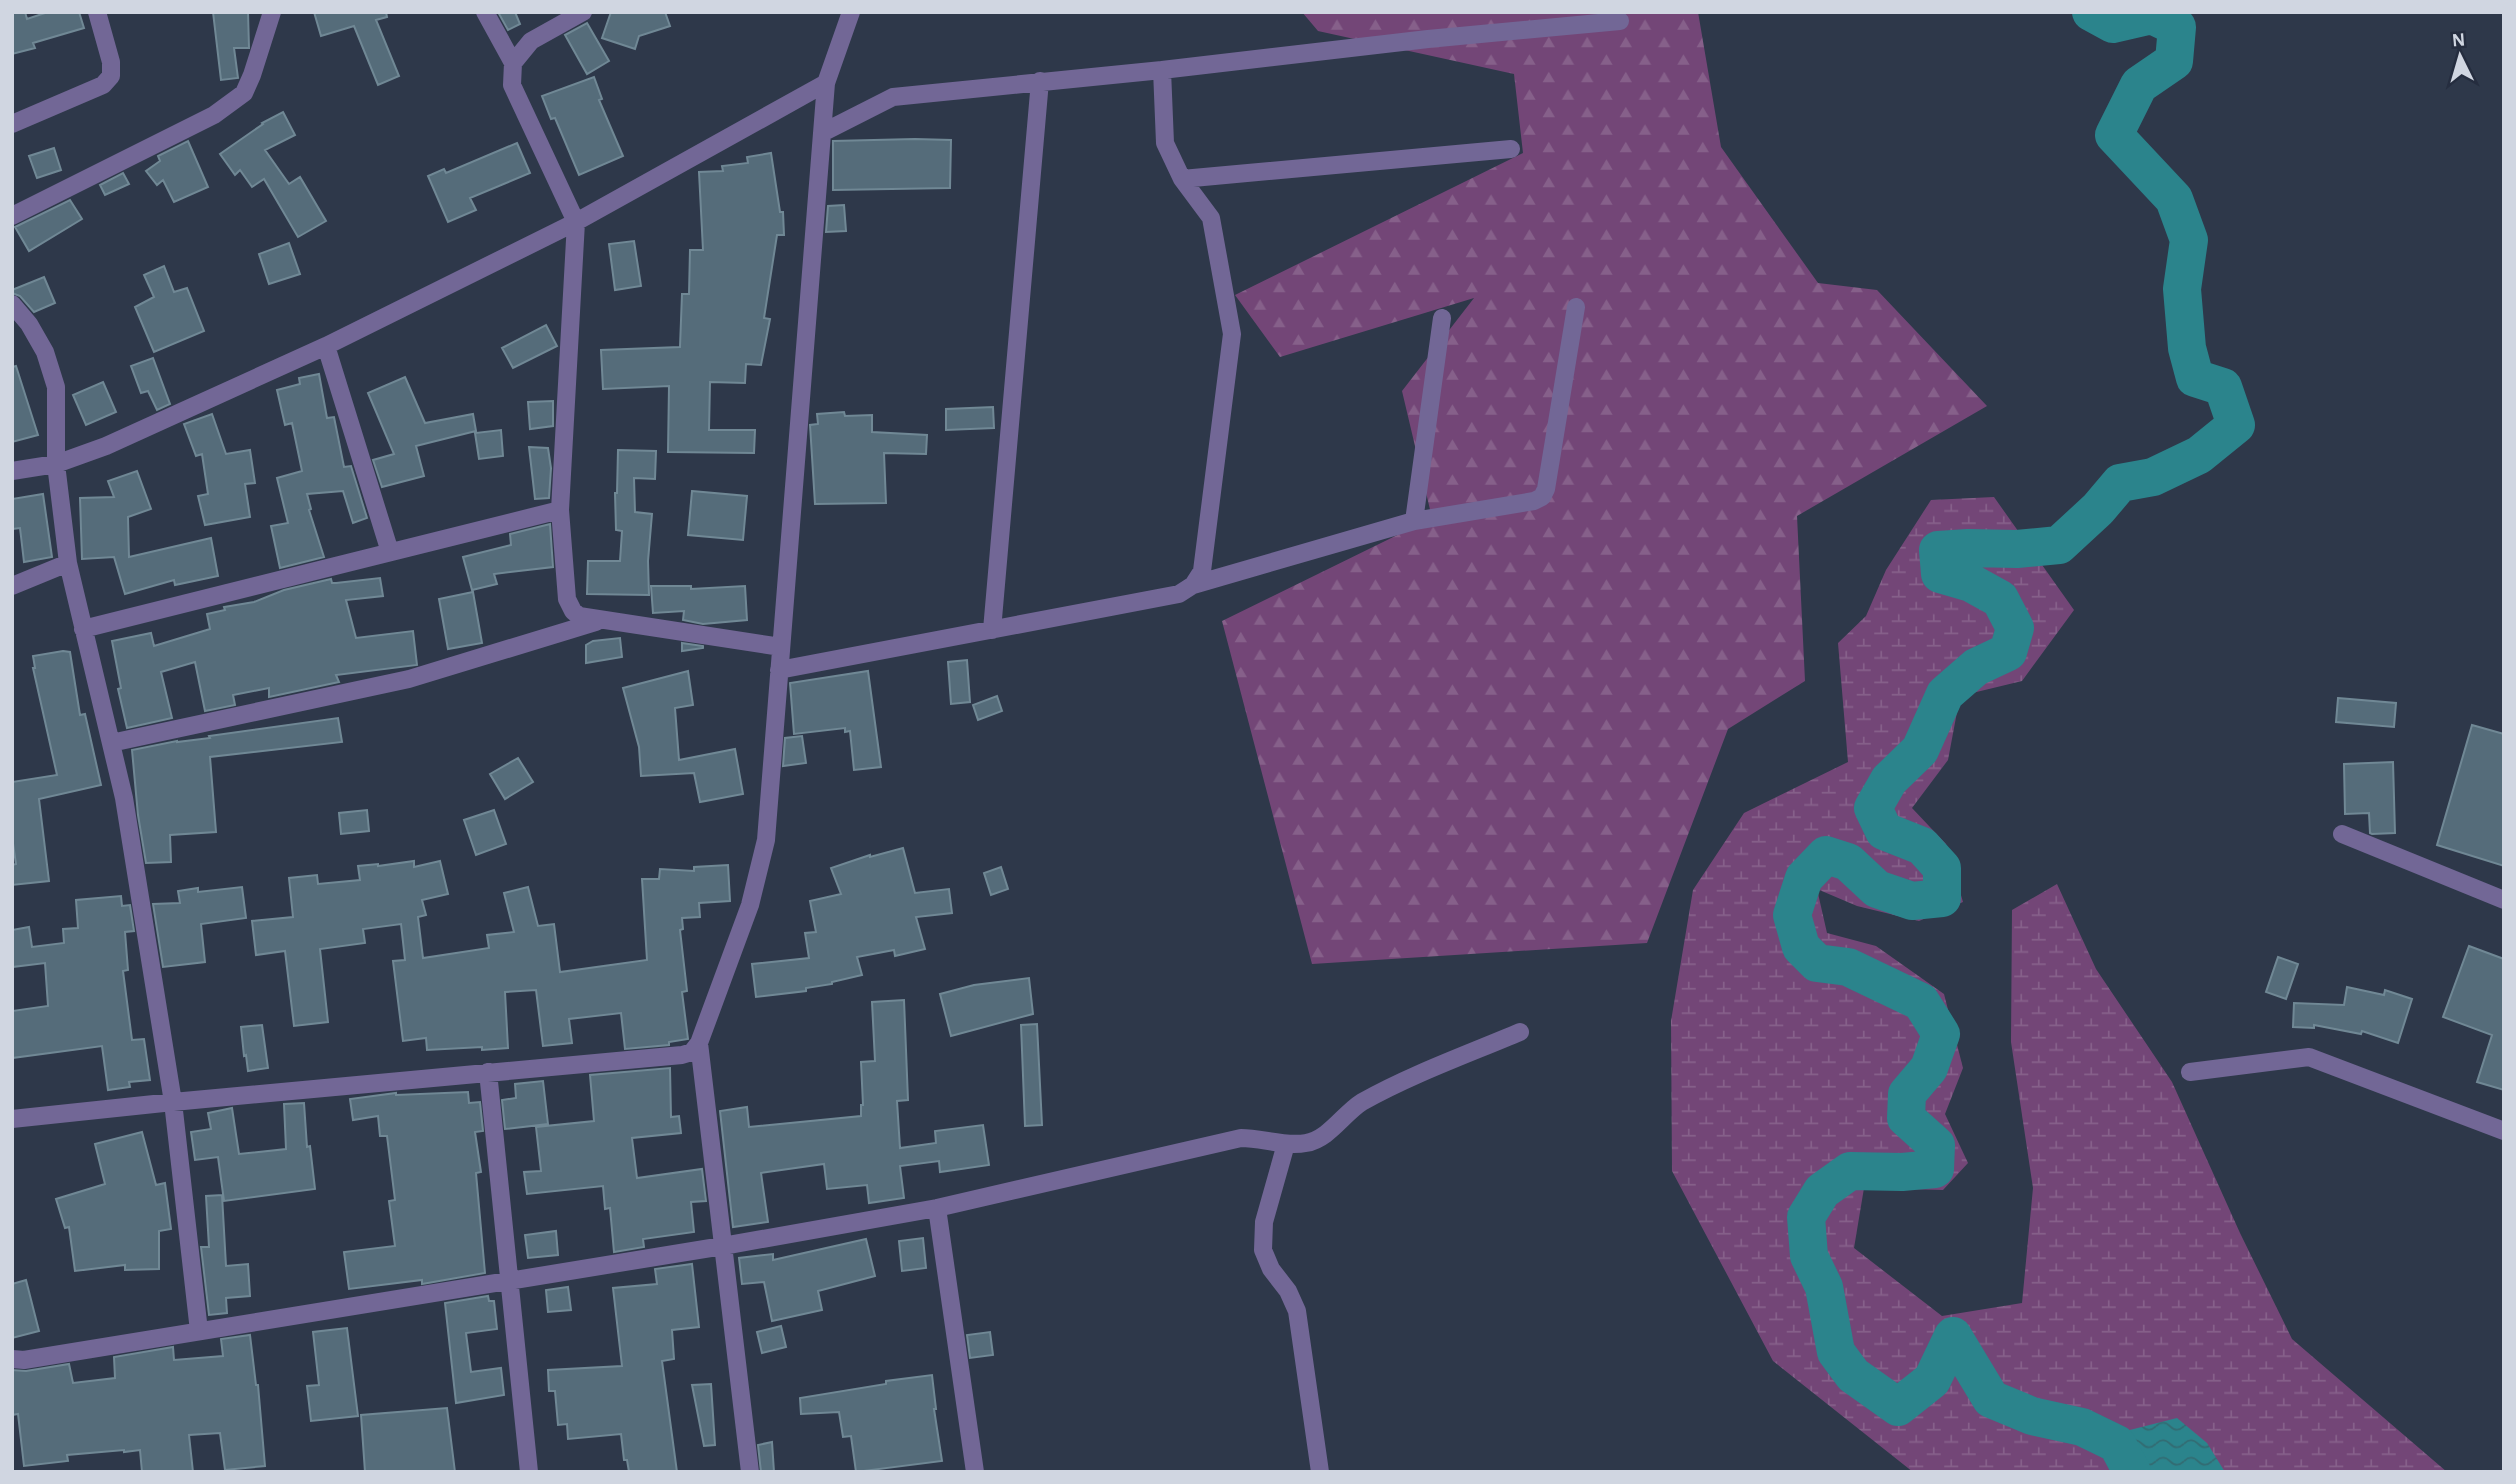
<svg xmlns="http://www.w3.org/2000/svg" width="2516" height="1484" viewBox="0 0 2516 1484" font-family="'Alegreya Sans',sans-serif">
	<defs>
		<pattern id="forest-firs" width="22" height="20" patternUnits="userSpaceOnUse" patternTransform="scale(1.75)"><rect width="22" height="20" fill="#734677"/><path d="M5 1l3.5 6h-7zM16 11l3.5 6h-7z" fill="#86608a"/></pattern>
		<pattern id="wetland-marsh" width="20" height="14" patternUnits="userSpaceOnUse" patternTransform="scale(1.75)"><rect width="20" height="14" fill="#734677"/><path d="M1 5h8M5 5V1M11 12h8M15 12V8" fill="none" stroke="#86608a"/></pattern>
		<pattern id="water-waves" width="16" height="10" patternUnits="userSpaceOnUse" patternTransform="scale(1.75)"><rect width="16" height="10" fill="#2b848c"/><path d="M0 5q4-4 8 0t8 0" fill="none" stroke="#326c73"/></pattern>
	</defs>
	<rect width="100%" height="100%" fill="#2e384a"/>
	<path fill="url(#forest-firs)" d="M1302,12H1698L1721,147L1818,283L1877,290L1987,406L1797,516L1805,681L1728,729L1647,943L1312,964L1222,621L1432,518L1402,391L1474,298L1280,357L1235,295L1523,153L1514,74L1318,31Z"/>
	<path fill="url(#wetland-marsh)" d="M1994,497L2074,610L2022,681L1960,696L1948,760L1912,808L1946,844L1963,902L1919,921L1857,906L1817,889L1827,933L1876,946L1944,994L1963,1068L1945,1114L1968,1163L1943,1190L1864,1188L1854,1248L1942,1316L2022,1303L2033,1188L2011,1042L2012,910L2057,884L2096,969L2172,1082L2240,1233L2292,1339L2447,1472H1913L1773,1361L1672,1171L1671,1021L1693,890L1744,813L1848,762L1838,643L1866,616L1886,570L1931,500Z"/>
	<path fill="url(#water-waves)" d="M2177,1418L2207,1443L2225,1472H2143L2118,1433Z"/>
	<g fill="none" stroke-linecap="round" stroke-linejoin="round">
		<path stroke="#2b848c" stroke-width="38" d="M2091,12L2113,24L2152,15L2177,27L2174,61L2139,85L2114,135L2174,199L2189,240L2182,289L2187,348L2195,378L2223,387L2236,425L2199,455L2153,477L2120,483L2098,509L2059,545L2017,549L1968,548L1938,550L1940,574L1971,583L2000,599L2015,628L2008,652L1976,667L1945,694L1920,750L1889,780L1873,808L1884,831L1922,846L1942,868V898L1912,901L1877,889L1848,862L1826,855L1804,878L1792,915L1801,947L1817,963L1848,967L1921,1002L1941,1034L1929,1068L1907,1094L1906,1118L1936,1145L1935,1169L1902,1172L1850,1171L1822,1191L1806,1217L1809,1256L1824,1287L1836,1352L1853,1375L1898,1407L1932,1380L1953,1336L1991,1399L2032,1416L2082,1427L2117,1444L2132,1472"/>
	</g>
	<path fill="#556c7a" stroke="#708895" stroke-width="2" d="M12,12H25L27,19L48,12H79L84,28L33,43L35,48L12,54Z
		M213,12H248L249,48H234L238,78L221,80Z
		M314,12H386L387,17L376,20L399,76L378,85L354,26L321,36Z
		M498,12H515L520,24L508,30Z
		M611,12H665L670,26L639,36L635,49L602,38Z
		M587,23L609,61L587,74L565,35Z
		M594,77L602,99L599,100L623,156L579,175L555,118L551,119L542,96Z
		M283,112L295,135L265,150L289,184L300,177L326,221L298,237L264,179L252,187L240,170L235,175L220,154L263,124L262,123Z
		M915,139L951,140L950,188L833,190V141Z
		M188,141L208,187L174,202L163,180L157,185L146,171L160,161L158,156Z
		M517,143L530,173L470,198L476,210L448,222L428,176L444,169L446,173Z
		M54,148L61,170L37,178L29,156Z
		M771,153L780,212H783L784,235H777L764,318L770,319L761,365L746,364L745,383L710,382L709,430H755L754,453L668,452L669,386L603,389L601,350L680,347L682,294H689L690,250H703L699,172L723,171L722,166L748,163L747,157Z
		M123,173L129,184L105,195L100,185Z
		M70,200L82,219L29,251L15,227Z
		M844,205L846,231L826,232L828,206Z
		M634,241L641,286L615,290L609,244Z
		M289,243L300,274L269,284L259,254Z
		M164,266L174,292L187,288L204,331L154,352L135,307L154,297L144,275Z
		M44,277L55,303L34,312L20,296L12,293V290Z
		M546,325L557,346L513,368L502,348Z
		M153,358L170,404L157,410L148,391L141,393L131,366Z
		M16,366L38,435L12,442V367Z
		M319,374L327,418L334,417L344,467L351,466L367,518L353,523L343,491L307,494L311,509L309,510L324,557L280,568L271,526L288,523L277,478L302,471L292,423L285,425L277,390L300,384L299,378Z
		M405,377L425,423L473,414L476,431L416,446L424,476L382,487L373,460L394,454L368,393Z
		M103,382L116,412L86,425L73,395Z
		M553,401V426L530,429L528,402Z
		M993,407L994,428L946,430V409Z
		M844,412L845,416L872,415V432L927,435L926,454L884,453L886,503L815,504L810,425L818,424L817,414Z
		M212,414L226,454L250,450L255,483L245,484L250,517L205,525L198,496L208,494L202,454L196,456L184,424Z
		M501,430L503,456L479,459L475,433Z
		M529,447L548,448L551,468L549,498L535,499Z
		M618,450L656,451L655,479L634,478L635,512L652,514L648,561L649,595L587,594L588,561H620L622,531L616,530L615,493H617Z
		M137,471L151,509L128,517L129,557L211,538L218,576L175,585L174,580L125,594L114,557L82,559L80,498L114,497L108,481Z
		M692,491L747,496L743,540L688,535Z
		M43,494L52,557L24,562L20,528L12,529V499Z
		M550,524L553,567L494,574L497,584L472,590L463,557L511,545L510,534Z
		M380,578L383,596L346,600L356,638L413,631L417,665L336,675L339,682L269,697V688L233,695L235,705L205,711L195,662L161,672L172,718L127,728L118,689L121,688L112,641L151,633L154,646L210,629L207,614L225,610L224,607L254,602L284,590L331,579L332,583H336Z
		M651,586H691V589L745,586L747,620L703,624L683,620L684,611L653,613Z
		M473,592L482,643L448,649L439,599Z
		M620,638L622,657L586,663V645L593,641Z
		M682,643L703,646V648L682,651Z
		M63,651L70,652L80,715L85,714L101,785L39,799L49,881L12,885V865L16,864L12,837V782L57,775L33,668H35L33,656Z
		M967,660L970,702L951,704L948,662Z
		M688,671L693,705L675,708L679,760L735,749L743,794L700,802L694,773L641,776L639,747L623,688Z
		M868,671L881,767L854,770L850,731L845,732V728L794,734L790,683Z
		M997,696L1002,711L978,720L973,705Z
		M2338,698L2396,703L2394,727L2336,722Z
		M338,718L342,742L210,757L216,832L170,835L171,862L146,863L138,815L132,750L177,741V742L210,738L209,736Z
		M2472,725L2504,734V866L2437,845Z
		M802,736L806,763L783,766L785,738Z
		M518,758L533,782L505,799L490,774Z
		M2393,762L2395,833L2372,834L2370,833L2369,813L2345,814L2344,764Z
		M367,810L369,831L341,834L339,813Z
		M494,810L506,844L476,855L464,820Z
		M903,848L915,893L949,889L952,913L916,917L925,949L895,956L894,950L857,957L862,975L832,982V984L806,988V991L756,997L752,964L809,958L805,933L816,932L810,901L841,894L831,868L870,855V857Z
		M414,861V867L440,861L448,894L422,900L426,915L418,917L423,958L489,948L487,935L514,932L504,893L528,887L538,926L554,924L560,972L647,960L642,879H659L660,869L694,871V867L728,865L730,901L699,903L700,917L682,918L683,929L680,930L687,991L682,992L688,1039L669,1042V1045L625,1049L621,1013L569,1019L572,1043L543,1046L536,990L505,992L508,1048L482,1050V1047L427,1050L426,1038L403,1041L393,961L405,960L401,924L363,929L365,943L320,949L328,1022L294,1026L285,951L256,955L252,921L293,917L289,878L317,875L318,884L360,880L358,866L378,864V866Z
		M1001,867L1008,889L991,895L984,873Z
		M242,887L246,918L201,924L205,962L163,967L153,904L180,903L178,891L198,888V892Z
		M121,896L122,906L130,905L134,931L125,932L128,970L123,971L132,1040L144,1039L150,1080L129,1082L130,1087L108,1090L102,1046L12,1058V1011L48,1006L45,963L12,967V930L29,927L32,947L64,943L63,929L78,928L76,900Z
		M2469,946L2504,959V1090L2477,1082L2492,1035L2443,1017Z
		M2278,957L2298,964L2286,999L2266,992Z
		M1029,978L1033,1014L951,1036L940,994L974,985Z
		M2347,987L2384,995L2385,990L2412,999L2398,1043L2362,1031L2361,1034L2314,1025V1028L2293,1027L2294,1003L2344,1005Z
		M904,1000L908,1100L897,1101L900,1148L936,1143L935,1131L983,1125L989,1165L940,1172L939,1161L900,1166L904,1198L869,1203L867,1185L827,1189L824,1164L761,1173L768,1222L733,1227L720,1111L747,1107L749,1127L861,1116V1105H863L861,1062L875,1061L872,1002Z
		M1037,1024L1042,1125L1025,1126L1021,1025Z
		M262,1025L268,1068L248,1071L246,1055L244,1056L241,1027Z
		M670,1068L671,1117L679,1116L681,1133L632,1138L637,1178L702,1169L706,1201L691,1202L694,1232L643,1239L644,1247L614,1252L610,1208L605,1209L603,1186L527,1194L524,1172L541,1171L536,1127L594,1121L590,1075Z
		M543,1081L548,1124L505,1129L502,1100L516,1098L515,1084Z
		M468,1092L469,1103L480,1102L483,1131L475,1132L481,1172L476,1173L485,1273L422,1284V1280L349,1289L344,1252L395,1246L389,1201L395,1200L387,1136H380L378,1116L353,1120L350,1099L396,1093V1095Z
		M304,1103L307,1147L310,1146L315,1189L224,1201L218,1157L195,1160L191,1132L211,1129L208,1113L232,1108L239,1154L286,1149L284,1104Z
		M142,1132L156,1185L165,1183L171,1229L159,1231V1269L125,1270V1265L75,1271L69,1227L65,1228L56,1199L105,1184L95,1144Z
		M222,1195L226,1266L248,1264L250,1296L226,1298L227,1313L209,1315L201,1247H209L206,1196Z
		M556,1231L558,1255L528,1258L525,1235Z
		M923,1238L926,1268L902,1271L899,1241Z
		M866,1239L875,1276L818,1291L822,1310L772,1321L764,1282L742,1284L739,1258L773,1254V1260Z
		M692,1264L699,1327L672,1330L674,1359L662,1361L677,1472H629L627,1460H624L621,1434L568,1439L567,1424L558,1425L555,1391H549L548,1370L622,1366L613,1288L657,1284L655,1269Z
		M26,1280L39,1331L12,1338V1284Z
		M568,1287L571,1310L548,1312L546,1290Z
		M488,1296L489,1301H494L497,1329L466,1333L471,1372L501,1368L504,1395L456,1403L445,1303Z
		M781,1326L786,1347L762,1353L757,1332Z
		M347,1328L358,1416L311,1421L307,1386L319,1385L313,1332Z
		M990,1332L993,1355L970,1358L967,1335Z
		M250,1335L256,1385H258L265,1466L225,1470L220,1433L189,1435L193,1472H142L140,1450L124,1452V1450L67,1455L68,1461L24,1466L18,1414L12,1415V1370L26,1371L69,1364L73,1383L115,1378L114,1357L173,1347L174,1360L223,1356L221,1339Z
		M932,1375L936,1409H934L942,1461L856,1472L851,1436L843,1437L839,1412L801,1414L800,1398L886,1384V1381Z
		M711,1384L715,1445L704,1446L692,1385Z
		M447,1408L455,1472H365L361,1415Z
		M772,1442L774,1472H761L758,1445Z"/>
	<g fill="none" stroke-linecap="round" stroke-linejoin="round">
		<path stroke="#726796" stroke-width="18" d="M485,12L513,63
			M583,12L531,41L513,63L512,85L576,222L560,510L567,599L573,611L579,616L781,647
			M1162,70L1428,39L1620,21
			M12,124L103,85L111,76V62L97,12
			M1182,179L1511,149
			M12,216L214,115L244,93L252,75L272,12
			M12,304L29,324L45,352L56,387V464L68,563L124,798L173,1102L199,1331
			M326,346L390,552
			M12,471L56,464L106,446L326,346L576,222L826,83
			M1414,521L1442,318
			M1193,585L1414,521L1534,501L1542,497L1546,489L1576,307
			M12,586L68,563
			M83,629L560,510
			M992,630L1040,81
			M779,670L1179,594L1193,585L1202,571L1232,334L1211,218L1182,179L1165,143L1162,70L893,97L822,133
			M111,743L409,679L596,622
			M2342,834L2504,900
			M699,1043L750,1472
			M488,1072L529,1472
			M2190,1072L2309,1057L2504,1131
			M12,1119L173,1102L682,1055L692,1052L699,1043L750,905L766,840L826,83L851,12
			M1286,1144L1264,1222L1263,1250L1271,1269L1288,1291L1297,1311L1320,1472
			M937,1208L975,1472
			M12,1359L24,1360L723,1246L937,1208L1241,1138C1262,1138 1285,1147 1306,1143C1329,1139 1343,1114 1362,1102C1412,1074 1468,1054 1520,1032"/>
	</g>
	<rect width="2516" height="1484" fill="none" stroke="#d0d6e1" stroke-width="28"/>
	<g transform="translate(2460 56) rotate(355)" stroke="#252d3f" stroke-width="5" paint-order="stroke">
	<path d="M0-5L12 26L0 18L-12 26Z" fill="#d0d6e1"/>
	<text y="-10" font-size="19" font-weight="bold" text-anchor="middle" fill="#d0d6e1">N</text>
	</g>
</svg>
